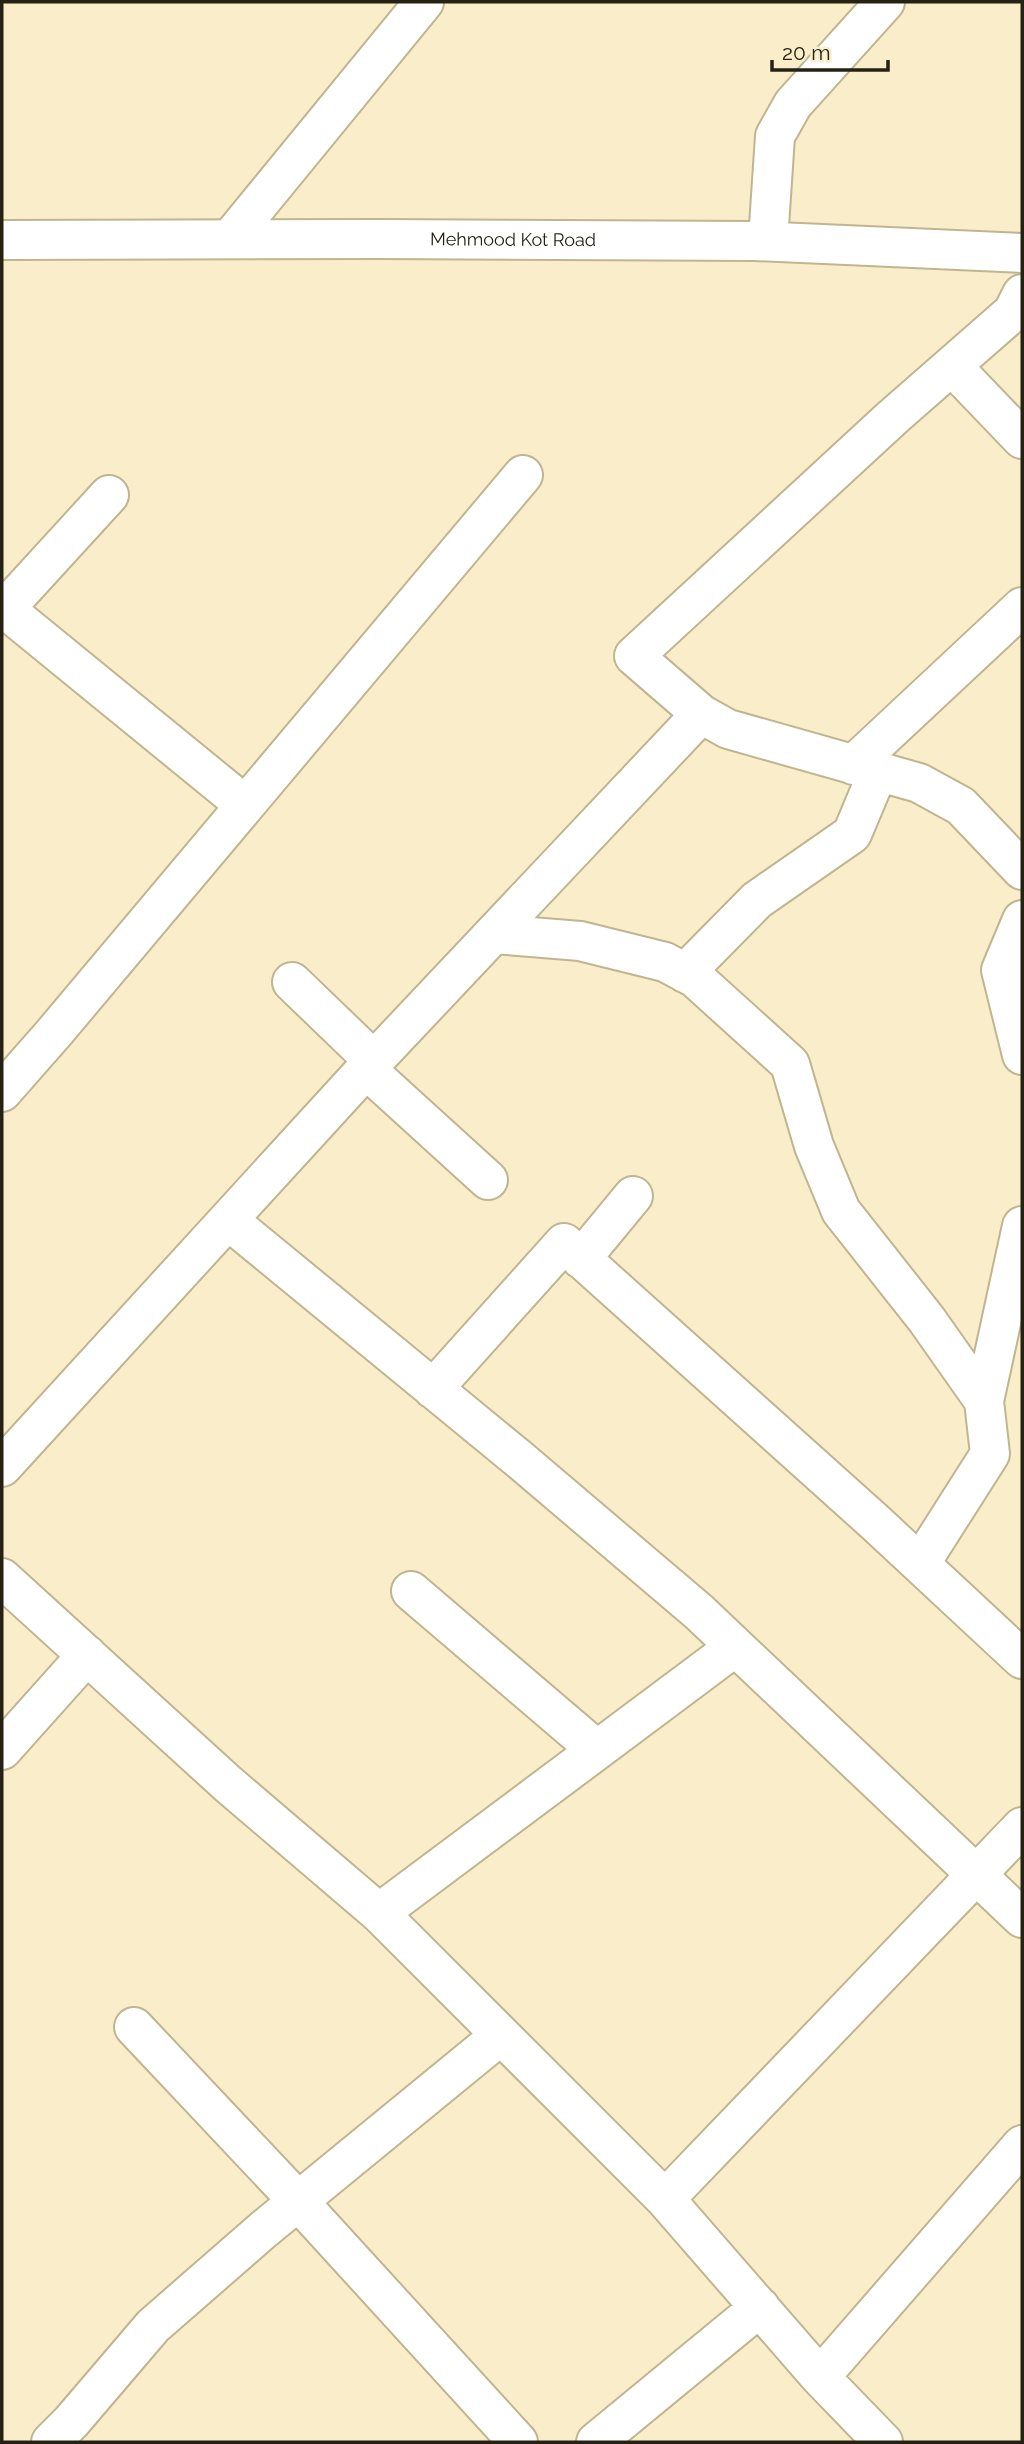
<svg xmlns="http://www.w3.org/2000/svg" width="1024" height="2444" viewBox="0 0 1024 2444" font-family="Raleway,sans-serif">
	<rect width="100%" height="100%" fill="#f9eec9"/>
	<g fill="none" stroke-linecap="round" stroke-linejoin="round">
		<g stroke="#bfb591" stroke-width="42">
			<path id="street" d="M230,239L424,2
				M768,241L775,136L793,104L885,2
				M1022,294L1013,312L893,417L634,656L701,714L728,729L919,783L961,806L1022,870
				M952,366L1022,439
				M5,609L245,805
				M2,612L109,495
				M853,765L1022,607
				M1022,920L1001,970L1022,1055
				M494,934L580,941L665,962L695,978L790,1064L814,1146L841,1211L927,1320L984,1401L990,1454L920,1564
				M685,973L757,900L852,834L878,772
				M292,982L374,1061
				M366,1069L488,1180
				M2,1092L53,1034L523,475
				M228,1220L519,1459L699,1612L1022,1918
				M581,1259L633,1196
				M433,1389L564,1243L877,1524L1022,1659
				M984,1401L1022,1226
				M2,1467L366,1069L701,714
				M2,1578L228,1784L379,1913L665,2199L820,2377L883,2442
				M411,1591L597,1750
				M2,1750L87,1655
				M379,1913L735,1647
				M134,2027L298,2201L518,2442
				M665,2199L1022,1827
				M820,2377L1022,2145
				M51,2442L71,2422L153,2326L263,2230L501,2035
				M596,2442L760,2307"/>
		</g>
		<g stroke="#bfb591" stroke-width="42">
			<g id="primary">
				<path id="s1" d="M2,240L379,239L755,241L1022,253"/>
			</g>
		</g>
		<use href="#street" stroke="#fff" stroke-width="38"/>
		<use href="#primary" stroke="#fff" stroke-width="38"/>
	</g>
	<g text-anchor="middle" stroke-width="5" stroke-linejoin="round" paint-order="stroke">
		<g font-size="18" fill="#252113" stroke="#f9eec9">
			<text dy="6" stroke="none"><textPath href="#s1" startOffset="511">Mehmood Kot Road</textPath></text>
		</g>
	</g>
	<rect width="1024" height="2444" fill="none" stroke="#252113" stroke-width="7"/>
	<path d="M772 60v10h116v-10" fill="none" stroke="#252113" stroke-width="3.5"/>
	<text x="782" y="60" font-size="21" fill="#252113" stroke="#f9eec9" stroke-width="5" paint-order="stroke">20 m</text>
</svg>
